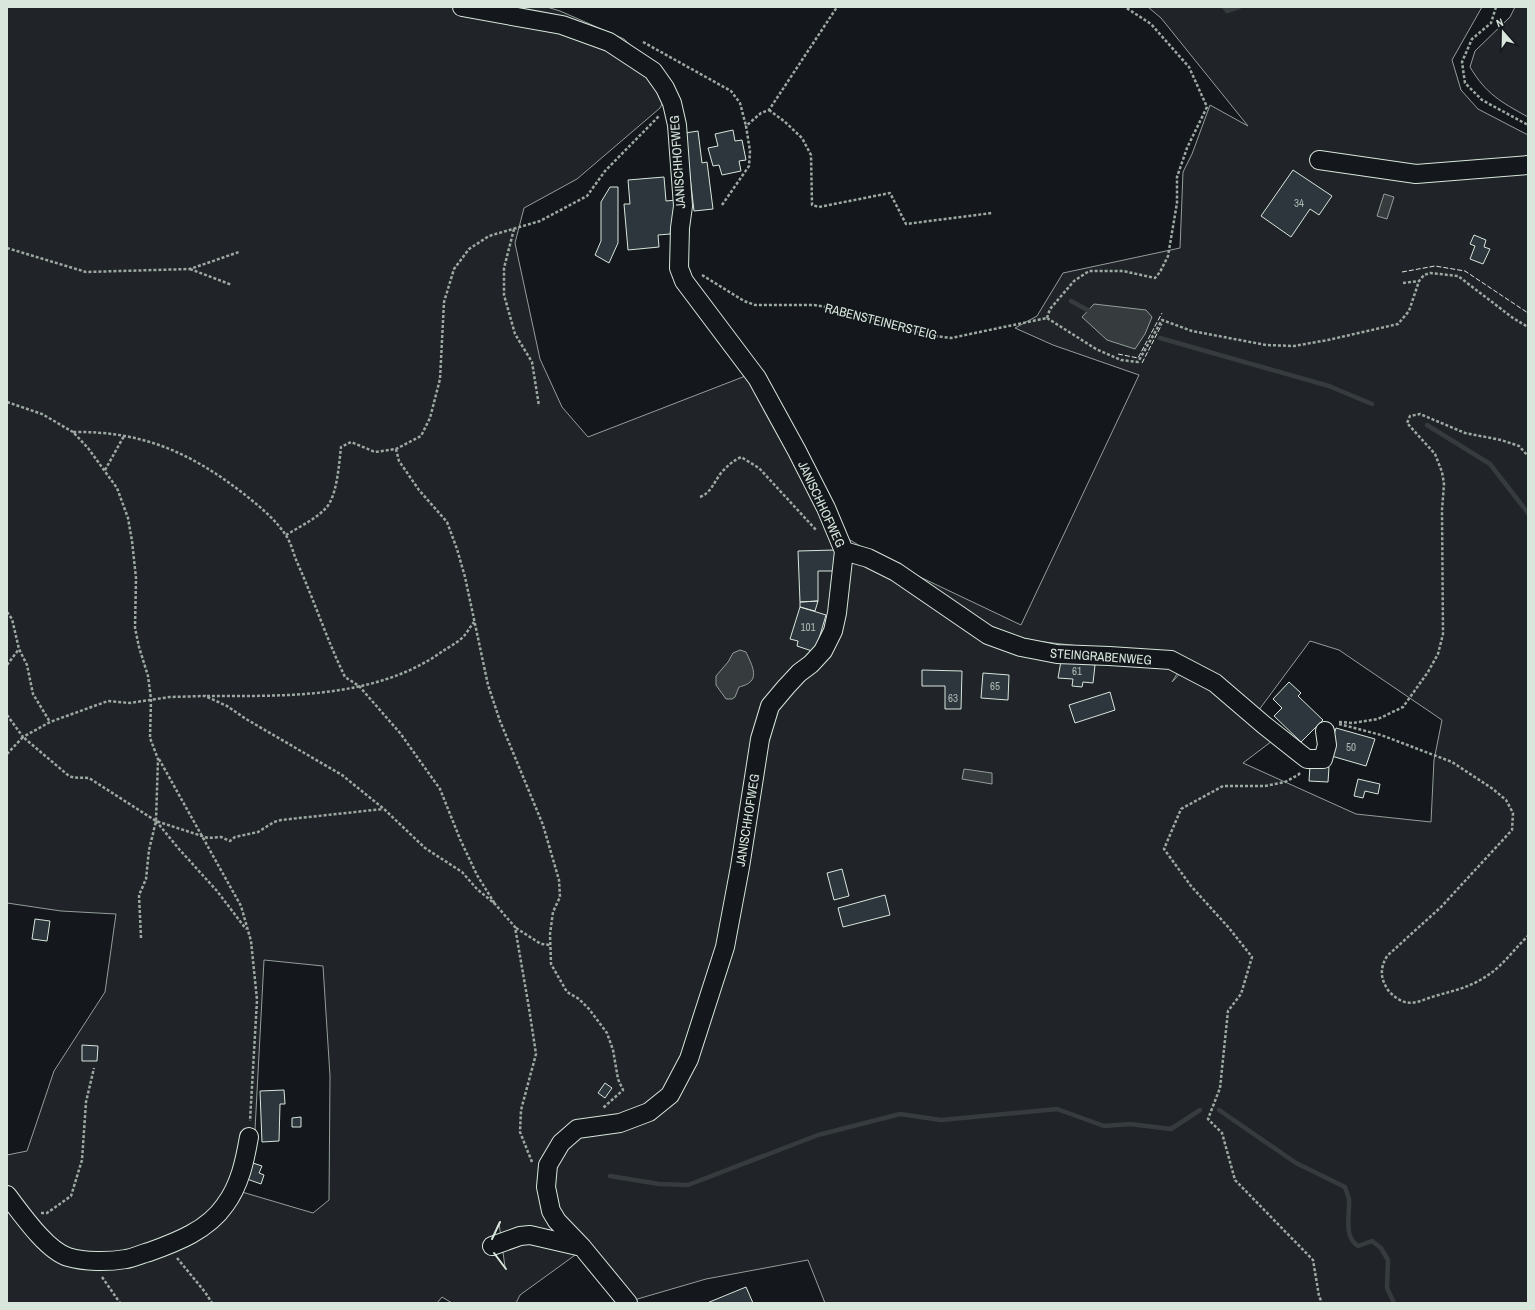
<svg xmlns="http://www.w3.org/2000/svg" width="1535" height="1310" viewBox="0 0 1535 1310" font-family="'Archivo Narrow',sans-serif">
	<rect width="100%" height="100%" fill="#14181c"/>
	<path fill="#202428" stroke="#939e99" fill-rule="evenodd" d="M7,7H547L560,11L624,39L672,85L660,108L577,179L524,208L515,243L540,359L562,407L588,437L748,375L844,551L867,558L842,535L878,557L1021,625L1139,375L1053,345L1015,328L1037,316L1063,273L1180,248L1183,172L1192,154L1210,105L1248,126L1161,18L1148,7H1482L1452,60L1461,90L1478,109L1528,135V1303H825L808,1260L706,1279L634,1300L589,1245L520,1295L516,1303H452L442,1297L437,1303H7V1155L27,1151L54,1071L105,992L116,914L61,911L7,903ZM1027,640L1106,649L1190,663L1172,682L1182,666ZM1310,641L1339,650L1442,720L1434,760L1431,822L1356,814L1243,763L1272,741L1250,722ZM264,960L323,966L330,1076L329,1200L313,1213L242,1192L255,1130ZM499,1223L505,1267V1268C489,1247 489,1247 499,1223Z
		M1515,7H1528V117C1501,102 1486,94 1470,67L1475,51L1510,17Z"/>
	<path fill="#363b3e" stroke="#939e99" d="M1384,194L1394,197L1387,219L1377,216Z
		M1094,304L1146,310L1152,317L1145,334L1135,349L1107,340L1082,317Z
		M740,650L746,652C749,659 758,674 751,681C749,684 743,686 739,687L735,697L732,699H726L716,685V676L728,662L733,653Z
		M964,769L992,773V784L962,779Z"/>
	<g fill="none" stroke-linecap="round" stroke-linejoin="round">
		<path stroke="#363b3e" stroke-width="4.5" d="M1224,7L1227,11L1239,7
			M1071,301L1093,313
			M1160,338L1329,386L1372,404
			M1427,425L1490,464L1528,513
			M1219,1110L1296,1163L1345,1187C1346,1191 1348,1195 1349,1199C1350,1215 1343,1236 1358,1246L1372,1241L1381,1248L1388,1260L1387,1288L1394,1303
			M610,1176L659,1184L688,1185L818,1135L900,1114L941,1120L1057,1109L1104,1126L1130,1124L1171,1129L1200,1110"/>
	</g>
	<path fill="#2c363c" stroke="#d8e6dc" d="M733,130L735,141L742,140L746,160L739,161L741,171L722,175L719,165L713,166L708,148L718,146L715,134Z
		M698,131L702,163L707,162L713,209L694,211L685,133Z
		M1293,170L1332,196L1319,215L1310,209L1291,237L1261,216Z
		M664,177L666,201L676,200L670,234L658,235L659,247L628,250L624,204H630L628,180Z
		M610,187H618V243L609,263L595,255L601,241V202Z
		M1474,235L1486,240L1484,247L1490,249L1483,264L1470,259L1475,246L1470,244Z
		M835,550V571H818V601L800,602L798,551Z
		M818,601L815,611L800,607V602Z
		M800,607L826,615L815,652L797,646L798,641L790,639Z
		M1061,661L1095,665L1093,683L1083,682L1082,687L1072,686L1073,679L1058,678Z
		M922,670L962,671L961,709H945V686H922Z
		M983,673L1009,675L1008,700L981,698Z
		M1289,682L1301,693L1298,696L1323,720L1301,742L1274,716L1282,708L1273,699Z
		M1110,692L1115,710L1075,723L1069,705Z
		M1336,728L1375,739L1366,766L1328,755Z
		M1310,766L1329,767L1328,782L1309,781Z
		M1358,779L1380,784L1378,794L1365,791L1363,798L1354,796Z
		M842,869L849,896L834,900L827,873Z
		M885,895L890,915L843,927L838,908Z
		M35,919L50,921L47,941L32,939Z
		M82,1045L98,1046L97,1061H82Z
		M605,1083L612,1088L605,1098L598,1093Z
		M284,1090L285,1104H280L279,1141L262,1142L260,1091Z
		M301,1117V1127H292V1118Z
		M253,1163L262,1166L259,1173L264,1175L261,1184L247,1179Z
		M746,1287L753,1303H707Z"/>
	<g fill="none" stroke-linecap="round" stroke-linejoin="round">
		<g stroke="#d8e6dc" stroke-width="20">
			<path id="minor" d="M462,7L562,25L609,42L653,71L665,88L672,103L677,125L683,206L680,228L679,268L684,281L757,378L797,451L826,508L844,551L837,613L833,631L823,651L811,664L799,673L786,687L770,706L760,739L740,867L725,947L689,1059L670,1095L649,1112L620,1123L577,1129L561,1143L548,1165L546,1187L551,1211L557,1221L582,1247L628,1303
				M1319,160L1416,174L1528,165
				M844,551L868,558L896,572L988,635L1021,647L1057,654L1109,656L1171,660L1215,683L1264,725L1307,759H1323L1327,745L1325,731
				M7,1195C21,1213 46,1250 68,1257C85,1262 108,1262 126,1259C133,1258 141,1254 149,1252C177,1242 208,1230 225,1205C240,1185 245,1160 249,1137
				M492,1246L520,1236L530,1235L582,1247"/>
		</g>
		<path stroke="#9da8a2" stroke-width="2.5" stroke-dasharray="3 2" stroke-linecap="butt" d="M1496,7L1491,23L1472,39L1462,62L1465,83L1482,100L1528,125
			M643,42L731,91L740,103L746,126
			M769,110L784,121L802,138L811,155L812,205L819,207L890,193L906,224L992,213
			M722,205L749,166L750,151L746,126L761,113L769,110L837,7
			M514,229L504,268V295L515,334L532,362L539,406
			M7,248L86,272L190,269L239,252
			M190,269L232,285
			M702,275L744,301L755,305H814L849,311L927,335L951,338L1047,318
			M1403,283L1419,281
			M1047,318L1096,349L1121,360L1138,362L1162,320L1192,331L1266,345L1294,346L1328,340L1398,324L1409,311L1419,281L1424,275L1430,273L1458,276L1513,318L1528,327
			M1047,318L1050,309L1074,281L1089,271H1123L1155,278L1160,272L1168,256L1177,203V177L1187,148L1207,107L1189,67L1151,24L1125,7
			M7,402L42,414L73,432
			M396,449L399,461L419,490L447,522L457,549L465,577L488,685L500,721L543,825L559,880L560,897L553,912L550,934L551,964L567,992L579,999L589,1009L607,1033L613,1050L618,1079L623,1090L603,1108
			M105,470L124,436
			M700,497C711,493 714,482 721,473C727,466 733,461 741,457L759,468L817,531
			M286,535C299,527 314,520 325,509C337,498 339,464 341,447L351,442L375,452L396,449L421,436L430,418L440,379L444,302L454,269L469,249L489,236L540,221L587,196L605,171L659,116
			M7,612L12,619L19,649L27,665L33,694L50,722
			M7,665L19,649
			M207,696C286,696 376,699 443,651C449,647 457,643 463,637C467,633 470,627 474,622
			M7,715L23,737L50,722L108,701L130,703L170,697L205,696L227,706L246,719L342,775L384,809L425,848L462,872L477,889L495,904L515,927L529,1008L536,1054L521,1110L520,1132L532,1162
			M1339,722L1353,723L1378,719L1403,707L1428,672L1438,654L1443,634L1442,510L1444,484L1442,472L1435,454L1407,423L1410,416L1420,414L1465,433L1501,440L1519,446L1528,456
			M1339,724L1381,735L1452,762L1493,789L1506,800L1513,813L1512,830L1441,907L1387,956C1380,968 1380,978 1388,990C1391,994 1397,999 1402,1001C1414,1006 1424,999 1435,996C1456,990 1472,987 1491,973C1504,964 1516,947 1528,936
			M7,754L23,737L69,776C76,779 82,777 89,778L156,821L208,838L221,837L230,841L235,837L258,832L274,822L281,820L383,809
			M159,759L241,906L251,941L257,1000L250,1121
			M1300,773L1298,775L1285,782L1265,786H1223L1181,809L1164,849L1191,886L1229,928L1252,957L1241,994L1228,1011L1220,1088L1208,1119L1222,1133L1235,1180L1313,1260L1319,1296L1322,1303
			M156,821L179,849L217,891L246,929
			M516,928L541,944L550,945
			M141,938L139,895L146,879L149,850L156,821L158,759L150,738L151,699L148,676L139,647L135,628L136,578L132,541L128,518L117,488L88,448L73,432C142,431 190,452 244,494C259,506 274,518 285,534C291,542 293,553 297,562C314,600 327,640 345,677L359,686L400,733L440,789L460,839L477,875L495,904
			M41,1213H47L71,1196L82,1160L86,1102L94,1068
			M177,1258L205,1292L212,1303
			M102,1277L120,1303"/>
		<use href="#minor" stroke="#14181c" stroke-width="18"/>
		<path stroke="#d8e6dc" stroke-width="1" stroke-dasharray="5 2" stroke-linecap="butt" d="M1402,272L1435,266L1465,271L1528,313
			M1118,354L1138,358L1162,313
			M1142,363L1162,324"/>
		<path stroke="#d8e6dc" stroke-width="2" d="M492,1239L500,1222
			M494,1253L506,1269"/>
	</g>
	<g text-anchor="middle" stroke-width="3" stroke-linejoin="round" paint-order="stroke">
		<g font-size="11" fill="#adbab4">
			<text x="1299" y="207">34</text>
			<text x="808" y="631">101</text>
			<text x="1077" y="675">61</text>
			<text x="995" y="690">65</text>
			<text x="953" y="702">63</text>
			<text x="1351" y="751">50</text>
		</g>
		<g font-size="13" fill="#d8e6dc" stroke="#14181c">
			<text transform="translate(677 162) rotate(-94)" y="5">JANISCHHOFWEG</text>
			<text transform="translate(881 321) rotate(14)" y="5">RABENSTEINERSTEIG</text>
			<text transform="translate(822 504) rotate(65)" y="5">JANISCHHOFWEG</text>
			<text transform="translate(1101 656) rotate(4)" y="5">STEINGRABENWEG</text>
			<text transform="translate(747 820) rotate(-81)" y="5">JANISCHHOFWEG</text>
		</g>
	</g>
	<rect width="1535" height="1310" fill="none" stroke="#d8e6dc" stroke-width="16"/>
	<g transform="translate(1503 32) rotate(340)" stroke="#14181c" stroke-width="3" paint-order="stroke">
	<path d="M0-3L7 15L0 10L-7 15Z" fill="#d8e6dc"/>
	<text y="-6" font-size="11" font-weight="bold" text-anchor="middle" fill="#d8e6dc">N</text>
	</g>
</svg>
